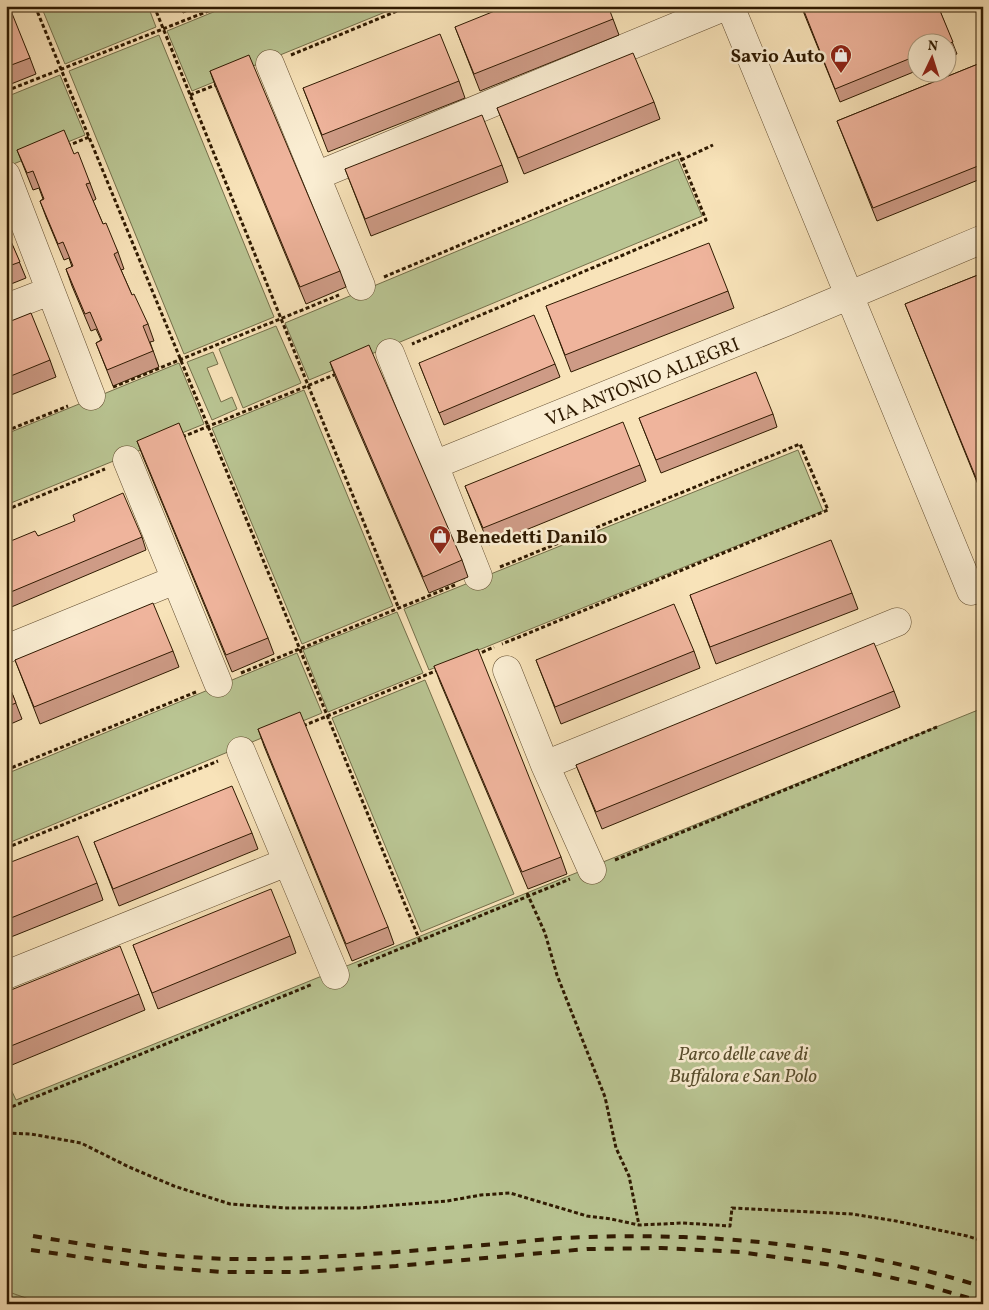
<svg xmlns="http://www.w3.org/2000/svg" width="989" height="1310" viewBox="0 0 989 1310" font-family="Vollkorn,serif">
	<defs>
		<pattern id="garden-furrows" width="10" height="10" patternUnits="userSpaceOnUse" patternTransform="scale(1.25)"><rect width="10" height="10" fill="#b9c492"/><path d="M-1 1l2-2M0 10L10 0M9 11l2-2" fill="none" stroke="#9fa87c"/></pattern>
	</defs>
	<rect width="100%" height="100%" fill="#f8e3b9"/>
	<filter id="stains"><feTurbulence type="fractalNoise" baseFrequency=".004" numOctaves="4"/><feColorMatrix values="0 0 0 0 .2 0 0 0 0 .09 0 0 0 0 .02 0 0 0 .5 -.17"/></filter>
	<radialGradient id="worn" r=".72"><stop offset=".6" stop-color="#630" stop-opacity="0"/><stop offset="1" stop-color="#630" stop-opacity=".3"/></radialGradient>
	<path fill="#b9c492" stroke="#746f4a" d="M41,6H148L156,27L65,64Z
		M228,6H400L192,91L167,31Z
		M159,35L274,317L184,354L69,71Z
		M60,75L85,135L6,167V97Z
		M678,159L702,216L309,380L285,323Z
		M276,326L301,383L243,408L219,349Z
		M213,352L218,364L207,368L221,402L232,397L237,409L212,420L187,362Z
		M179,363L204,424L6,505V434Z
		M304,390L393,606L302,644L212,428Z
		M798,450L823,511L429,670L404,609Z
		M397,612L423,673L328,712L303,650Z
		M297,653L322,713L6,844V774Z
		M425,680L514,894L421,932L332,718Z
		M983,708V1304H6V1079L16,1100Z"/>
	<path fill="url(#garden-furrows)" stroke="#746f4a" d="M6,1291L43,1304H6Z"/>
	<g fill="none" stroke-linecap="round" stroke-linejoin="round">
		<g stroke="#614c2f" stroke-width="29">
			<path id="minor" d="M730,6L971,591
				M270,64L361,286
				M6,175L91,396
				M316,176L726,6
				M6,308L50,291
				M390,353L478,576
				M127,460L218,683
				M434,465L786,322L983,239
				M6,649L175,580
				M507,670L545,765L592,870
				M241,751L335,975
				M545,765L897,622
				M6,975L287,862"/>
		</g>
		<path stroke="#2f1a01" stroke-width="3" stroke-dasharray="4 2.5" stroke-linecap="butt" d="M35,6L420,941
			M154,6L399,609
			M291,55L409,6
			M6,91L221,6
			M190,95L218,84
			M67,146L89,137
			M681,160L713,145
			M384,277L679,153L706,220L412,344
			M113,387L339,295
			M6,431L68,406
			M182,437L339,373
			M6,510L105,469
			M500,567L800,444L828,510L502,644
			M476,655L494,647
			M241,673L455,585
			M303,726L438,670
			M6,770L196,692
			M6,848L218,761
			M615,860L937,727
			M527,893L545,933L557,975L605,1097L616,1148L629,1176L639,1225
			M358,966L570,879
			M6,1109L313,984
			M6,1133L31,1134L81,1143L129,1167L174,1186L230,1204L285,1208H359L447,1201L481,1195L510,1193L587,1216L611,1219L639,1225L683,1223L730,1226L732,1208L852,1214L896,1221L967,1236L983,1241"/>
		<use href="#minor" stroke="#faedd2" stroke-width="28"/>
		<path stroke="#2f1a01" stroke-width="4" stroke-dasharray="9 9" stroke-linecap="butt" d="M33,1236C105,1248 179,1260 252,1259C334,1259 416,1250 497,1244C520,1242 542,1239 564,1238C705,1231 848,1244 983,1287
			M31,1250L143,1266L222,1272H301L396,1266L587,1249L661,1248L740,1252L832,1265L880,1275L928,1286L983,1302"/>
	</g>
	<path fill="#ce9b86" stroke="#2f1a01" d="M6,6L30,58L36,74L6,86Z
		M180,6H201L183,13Z
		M801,6H938L957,54L946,59V42H916V71L840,102Z
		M613,19L619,35L480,91L455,27Z
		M983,62V178L877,221L837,121Z
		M210,71L340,271L346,287L306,304L216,88Z
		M459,81L465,98L328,152L303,88Z
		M654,102L660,119L524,174L497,108Z
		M17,150L74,154L90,183L96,199L93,201L103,224L118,252L124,269L121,270L132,295L148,324L154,341L150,342L159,367L113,386L96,343L101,340L96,329L91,331L72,286L66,269L72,267L69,258L64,260L46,217L40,201L43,199L39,188L33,190Z
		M502,165L508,182L371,236L345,169Z
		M6,230L26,278L6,286Z
		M983,273V497L905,304Z
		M728,291L734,308L571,372L546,306Z
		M6,323L50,360L56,377L6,397Z
		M330,362L462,560L468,577L429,593L336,379Z
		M419,363L555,364L560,377L444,425Z
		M773,414L777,427L661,473L639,418Z
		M137,441L268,638L274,654L232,672L143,457Z
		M640,465L646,481L489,545L465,486Z
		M38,536L142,537L146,550L9,608L6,601V543Z
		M852,593L858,609L716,664L690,595Z
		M173,651L179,667L40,724L15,660Z
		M694,651L700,668L561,724L536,660Z
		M434,666L561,857L567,874L528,889L440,682Z
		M6,678L22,719L6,726Z
		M894,691L900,707L602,829L576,765Z
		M258,729L388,927L394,944L352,961L264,746Z
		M252,833L258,849L119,906L94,842Z
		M6,864L97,883L103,900L6,939Z
		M290,936L296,953L158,1009L133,945Z
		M6,992L139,994L145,1010L7,1067L6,1065Z"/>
	<path fill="#efb49c" stroke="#2f1a01" d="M6,6H9L30,58L6,67Z
		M507,6H608L613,19L474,74L455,27Z
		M802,6H938L953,42L946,44V42H916V56L835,89Z
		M440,34L459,81L322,135L303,88Z
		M633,53L654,102L518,158L497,108Z
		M249,55L340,271L300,287L210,71Z
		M983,62V164L873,208L837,121Z
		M482,115L502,165L365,219L345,169Z
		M64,130L74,154L78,152L90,183L86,184L103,224L106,223L118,252L114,254L132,295L134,294L148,324L143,326L153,351L107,370L96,343L102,340L90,312L85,314L66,269L73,266L63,242L58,244L40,201L44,199L33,171L27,173L17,150Z
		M6,230L20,262L6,267Z
		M709,243L728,291L565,355L546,306Z
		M983,273V495L905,304Z
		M31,313L50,360L6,378V323Z
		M534,315L555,364L439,413L419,363Z
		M369,345L462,560L423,577L330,362Z
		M756,372L773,414L656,460L639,418Z
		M623,422L640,465L483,528L465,486Z
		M179,423L268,638L226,655L137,441Z
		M123,493L142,537L6,594V543L35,531L38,536L75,521L73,515Z
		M831,540L852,593L710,647L690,595Z
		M153,603L173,651L34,707L15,660Z
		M674,604L694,651L555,707L536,660Z
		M874,643L894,691L596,812L576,765Z
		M478,649L561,857L522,872L434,666Z
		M6,678L16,703L6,707Z
		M300,712L388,927L346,944L258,729Z
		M232,786L252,833L113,889L94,842Z
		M78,836L97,883L6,920V864Z
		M271,889L290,936L152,993L133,945Z
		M120,946L139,994L6,1048V992Z"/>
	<defs>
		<g id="shop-pin" transform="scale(1.125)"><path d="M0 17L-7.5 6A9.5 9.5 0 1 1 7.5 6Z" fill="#8f2418" stroke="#faedd2"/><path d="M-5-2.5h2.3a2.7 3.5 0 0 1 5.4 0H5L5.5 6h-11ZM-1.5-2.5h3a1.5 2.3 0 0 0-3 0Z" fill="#fff"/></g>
	</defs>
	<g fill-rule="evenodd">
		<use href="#shop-pin" x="841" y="55"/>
		<use href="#shop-pin" x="440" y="536"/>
	</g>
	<g text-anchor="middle" stroke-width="5" stroke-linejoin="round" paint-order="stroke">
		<g font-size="19" font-weight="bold" fill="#2f1a01" stroke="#faedd2" text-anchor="end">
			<text x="825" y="62">Savio Auto</text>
			<text x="456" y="543" text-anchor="start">Benedetti Danilo</text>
		</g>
		<g font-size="19" fill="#2f1a01" stroke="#faedd2">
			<text transform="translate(642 381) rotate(-22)" y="7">VIA ANTONIO ALLEGRI</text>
		</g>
		<g font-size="19" font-style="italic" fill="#584d2c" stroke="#faedd2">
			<text x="743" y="1060">Parco delle cave di<tspan x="743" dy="22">Buffalora e San Polo</tspan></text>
		</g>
	</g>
	<rect width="989" height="1310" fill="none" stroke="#f8e3b9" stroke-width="25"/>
	<rect x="8" y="8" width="974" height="1295" fill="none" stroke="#2f1a01" stroke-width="2.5"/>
	<rect x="12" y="12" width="964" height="1285" fill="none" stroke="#2f1a01"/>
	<g transform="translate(932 58) rotate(4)"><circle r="24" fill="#faedd2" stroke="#a9997e"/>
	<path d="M0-4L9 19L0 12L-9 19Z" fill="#8f2418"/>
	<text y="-8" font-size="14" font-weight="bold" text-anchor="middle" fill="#2f1a01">N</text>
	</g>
	<rect width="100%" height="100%" filter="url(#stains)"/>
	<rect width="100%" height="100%" fill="url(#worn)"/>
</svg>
